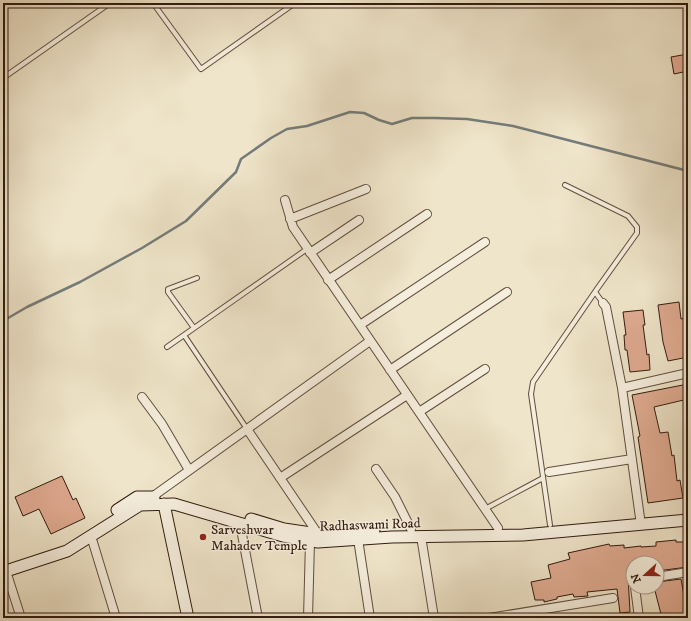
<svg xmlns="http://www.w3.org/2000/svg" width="691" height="621" viewBox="0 0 691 621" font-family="'IM FELL DW Pica',serif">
	<rect width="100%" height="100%" fill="#efe5ca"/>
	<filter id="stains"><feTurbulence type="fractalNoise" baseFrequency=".005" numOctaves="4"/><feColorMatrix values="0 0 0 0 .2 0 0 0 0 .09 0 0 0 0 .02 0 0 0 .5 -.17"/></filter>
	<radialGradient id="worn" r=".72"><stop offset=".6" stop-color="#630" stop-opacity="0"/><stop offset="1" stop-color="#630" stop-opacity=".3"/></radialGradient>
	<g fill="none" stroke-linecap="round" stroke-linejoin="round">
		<path stroke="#747c7a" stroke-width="2.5" d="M3,321L27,307L80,282L142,248L186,221L236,172L241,159L271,138L287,129L307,126L350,112L364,113L379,120L392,124L412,118H435L467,119L513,126L688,171"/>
	</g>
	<path fill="#e0ab92" stroke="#311b0f" d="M688,54V71L674,74L671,57Z
		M679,302L681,319L688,317V351H686L688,357L668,361L663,342L658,305Z
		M643,310L645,325H643L647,355L649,354L650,370L630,372L627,350H625L624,335H626L623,312Z
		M688,384V399L654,407L660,433L668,432L672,456L674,455L677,481L680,480L683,498L648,503L638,437L640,436L632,395Z
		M62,476L73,500L76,498L85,518L51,534L39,509L23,516L15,497Z
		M676,540V542H688V555H686L688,567L657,571V563H633V576H628L630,612L620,613L617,589L587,592L588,596L574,597L573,594L557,597V599L544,602V600H535L531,582L551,578L548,565L570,559L568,553L609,544L610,546L624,545V548L641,546V547L656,546V542Z
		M681,579L685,601H688V613H686L687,618H662L654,587H657V582Z"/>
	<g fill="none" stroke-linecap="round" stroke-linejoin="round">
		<g stroke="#604e3e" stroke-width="6">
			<path id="lane" d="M153,3L201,69L295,3
				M3,78L110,3
				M595,292L603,303
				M194,328L168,292V289L197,278
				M184,335L247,429
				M167,347L307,249
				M485,509L543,478
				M550,525L531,394L533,382L597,289L637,233V227L628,216L565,185"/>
		</g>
		<g stroke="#604e3e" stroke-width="10">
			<path id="street" d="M285,200L293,227L498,528
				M290,219L366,189
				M310,253L359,220
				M328,280L427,214
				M603,303L606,307L622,388
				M360,325L485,242
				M390,370L507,292
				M142,397L162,424L189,470
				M419,412L485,369
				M247,429L318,534
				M376,469L395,497L411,529
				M549,472L632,459
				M280,478L407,395
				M152,497L370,341
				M240,524L258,618
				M641,525L622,388L688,373
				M91,536L116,618
				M421,536L434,618
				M358,539L370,618
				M6,571L21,618
				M657,577L688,572
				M635,587L639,618
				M308,618L310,541
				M489,618L613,598"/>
		</g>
		<g stroke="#311b0f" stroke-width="13">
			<path id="secondary" d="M164,504L188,618
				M117,510L137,497H154
				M251,519L284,529L318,534L374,530
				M3,572L67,551L140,505L174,504L283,536L318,542L392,537L523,535L688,520"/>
		</g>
		<path stroke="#311b0f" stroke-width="1.5" stroke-dasharray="3 2" stroke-linecap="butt" d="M3,602H8"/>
		<use href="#lane" stroke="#f5eedd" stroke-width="4"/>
		<use href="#street" stroke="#f5eedd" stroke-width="8"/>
		<use href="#secondary" stroke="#f5eedd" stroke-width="11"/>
	</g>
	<circle fill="#8f2418" stroke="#f5eedd" stroke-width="1.5" cx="203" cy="537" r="4"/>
	<g text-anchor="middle" stroke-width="3" stroke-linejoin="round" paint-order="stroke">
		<g font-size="14" fill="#311b0f" stroke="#f5eedd">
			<text transform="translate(370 524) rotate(-2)" y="5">Radhaswami Road</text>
		</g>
		<g font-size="14" fill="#311b0f" stroke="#f5eedd" text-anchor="start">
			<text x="211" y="534">Sarveshwar<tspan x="211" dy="16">Mahadev Temple</tspan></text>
		</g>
	</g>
	<rect width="691" height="621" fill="none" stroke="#efe5ca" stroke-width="16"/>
	<rect x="4" y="4" width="683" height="613" fill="none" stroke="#311b0f" stroke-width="2"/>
	<rect x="8" y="8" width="675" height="605" fill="none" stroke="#311b0f"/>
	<g transform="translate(645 575) rotate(249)"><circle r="19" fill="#f5eedd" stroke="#a79a8b"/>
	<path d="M0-3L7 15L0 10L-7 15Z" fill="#8f2418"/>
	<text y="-6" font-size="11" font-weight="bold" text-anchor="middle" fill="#311b0f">N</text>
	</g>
	<rect width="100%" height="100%" filter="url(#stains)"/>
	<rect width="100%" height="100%" fill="url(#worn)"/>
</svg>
